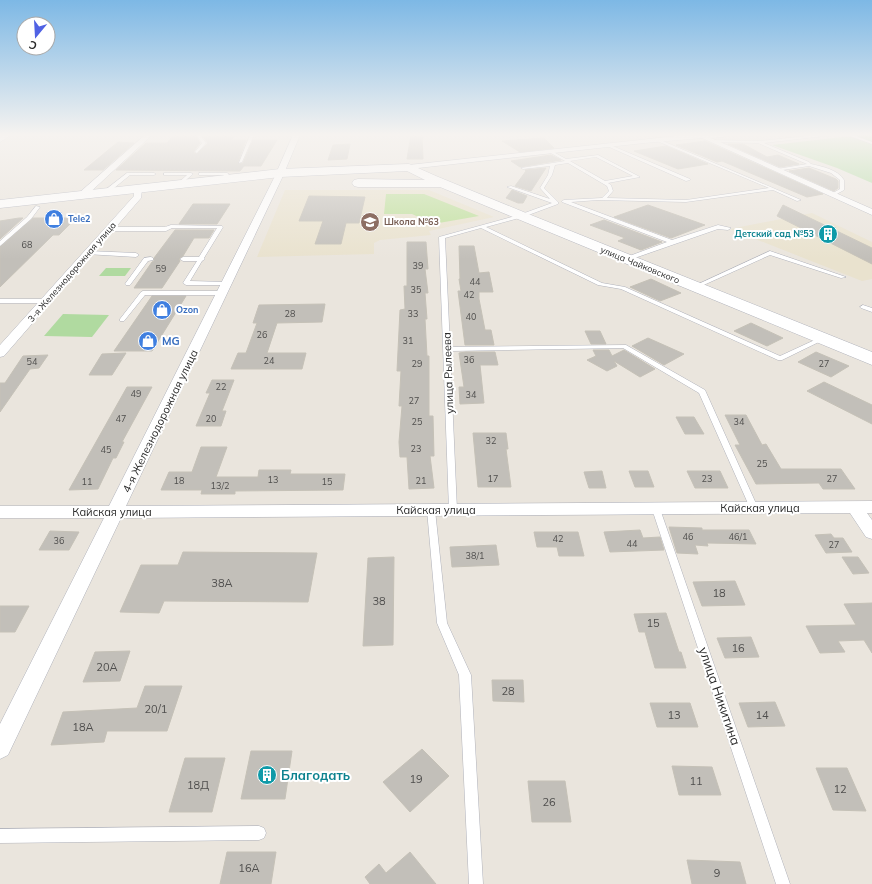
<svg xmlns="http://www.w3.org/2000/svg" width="872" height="884" viewBox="0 0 872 884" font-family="Mulish,sans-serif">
	<rect width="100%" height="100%" fill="#eae5dd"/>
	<path fill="#e9e2ce" d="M285,190H429L494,217L429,231L431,235L380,240L374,243V254L257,257Z
		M812,213L872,242V279L862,281L730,229Z"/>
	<path fill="#b0daa0" d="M860,135H872V183L837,168L772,145Z
		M106,268H131L125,276H99Z
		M63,314L109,315L92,337L44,336Z"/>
	<path fill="#bfe09c" d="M386,194H424L479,216L433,224L412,214H384Z"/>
	<path fill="#c2bfb9" stroke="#c5c1b7" d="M174,135H195L200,143L194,151V153L197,154L208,143L202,135H235L231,140H246L238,162L239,164L243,163L253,140H277L261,166H244L240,171L116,170L146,143H167Z
		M411,135H422L423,159H407Z
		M544,138L554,148L520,152L502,141Z
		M705,141L823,194L807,197L722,161L717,162L676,145Z
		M118,142L134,143L103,170H84Z
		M350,144L347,159L328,160L333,145Z
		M728,144H743L767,157L778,155L799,164L780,167Z
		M666,146L708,164L678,169L634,151Z
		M551,155L561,160L520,167L511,161Z
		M546,168L531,191L515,186L526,171L525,170Z
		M809,168L836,179L838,181V188L834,191L789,171Z
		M512,190L527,196L523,203H518L506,198Z
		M309,196L365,197L359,223H346L341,244H315L323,221H299Z
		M193,204H230L217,224H179Z
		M648,205L668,212L705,225L671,238L614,217Z
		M783,205L872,248V264L777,216Z
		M19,218H23L0,239V221Z
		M33,218H76L59,235H53L0,287V247Z
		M604,220L662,242L641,250L618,241L625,238L590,225Z
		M175,230H214L209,238H194L183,256L179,259L180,261L162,288H134L152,262L154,261V258Z
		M407,242H426L428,269H425L428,293H425L427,319H425L427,356H429V416H433L434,456H430L434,488L409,489L407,457H400L399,442L402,406H399L401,371H397L400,310L405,309L404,286H407Z
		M459,246H474L479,273L489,272L493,292H479V299L485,330H491L494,345H465L458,291H461L459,279H460Z
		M651,279L681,293L660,301L630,287Z
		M152,296H186L152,351H114Z
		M325,304L322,322L277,323L267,353H306L302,369H231L238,353H246L257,323H253L259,305Z
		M751,323L783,338L767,346L734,331Z
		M585,331H600L606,344H591Z
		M648,338L684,354L664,365L632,346Z
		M593,350H609L612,356L624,350L655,369L640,377L614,361L617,366L607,371L587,360L596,356Z
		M466,352H495L498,365H480L484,403L460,404L459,387H464L459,353Z
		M816,352L849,366L831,377L798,362Z
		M126,353L112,375H89L102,354Z
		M48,355L39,368L30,369L0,412V383H5L23,356Z
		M212,380H234L222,411H226L221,426H196L210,393H206Z
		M824,382L872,405V424L807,391Z
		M127,387H152L122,442H124L116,458H113L98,489L69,490Z
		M725,415H746L762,445L766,444L781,469H841L855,489H823L819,483L756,484L735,445H740Z
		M676,417H694L704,434H685Z
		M473,433H506L508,449H506L511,487H478Z
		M201,447H227L216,477H258L259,470H291L290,474H345L343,490L235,491V494H201L202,490H161L169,472H192Z
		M602,471L606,488H589L584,472Z
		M629,471H648L654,487H635Z
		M687,471H720L728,488H695Z
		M669,527L702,528V530H749L756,544L707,543L708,546L695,545L698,554L677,553Z
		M640,530L643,538L660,537L664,550L610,552L604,532Z
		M50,531L79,532L69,550H39Z
		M534,532H578L584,556H559L557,547H537Z
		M831,534L834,538H843L852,552L826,553L815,535Z
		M496,545L499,565L452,567L450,547Z
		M183,552L317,553L308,602L164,601L159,613L120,612L141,565H178Z
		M394,557L393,645L363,646L368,558Z
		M842,557H858L869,573L853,574Z
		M735,581L745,605L702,606L693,582Z
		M872,603V653L864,640L838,641L845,652L820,653L806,626L856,625L844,604Z
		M0,606H29L15,632H0Z
		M666,613L679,652H681L686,668H655L645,632H639L634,614Z
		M751,637L759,657L725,658L717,638Z
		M130,651L120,681L83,682L95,652Z
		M492,680H523L524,702L493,701Z
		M145,686H182L167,731H107L104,742L51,745L63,712L137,708Z
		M775,702L785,726L748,727L739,703Z
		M650,703H690L698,727H657Z
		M422,749L449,776L410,812L383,782Z
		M251,751H292L285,799H241Z
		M185,758H225L212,812H169Z
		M672,766L712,767L721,795H679Z
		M816,768H847L866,811L833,810Z
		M528,781H565L571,822H532Z
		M227,852H276L271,884H220Z
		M410,852L436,884H370L365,877L379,864L386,873Z
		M687,860L740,862L746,884H692Z"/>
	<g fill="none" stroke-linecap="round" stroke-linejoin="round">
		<g stroke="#b0b2bb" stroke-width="1">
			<path id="lane" d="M196,135H200L206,143L197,153L195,152L202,143Z
				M250,135H254L242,162L239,163Z
				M817,135H833L764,143L809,162L811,164C823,167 837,169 844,180V190L835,195L831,194L840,189V180L831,173L809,166L776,171L775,170L777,169L807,164L758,143L712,142L710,141L712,140L760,141Z
				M847,135H853L872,142V144Z
				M658,139L801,200L797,201L773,190L686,202L598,200L571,202L672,240L718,225L731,228L728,230L718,229L626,261L623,259L624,258L667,242L562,202V201L564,200L602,198L609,191L607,186L568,163L555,165L552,175L544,188L558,202V204L523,217L486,227L602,283L625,287L780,356L819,338H823V340L782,360H778L621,289L598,285L481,228L445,238L450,347L626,345L705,390L758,508L757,510H751L750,508L699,393L623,348L450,351L457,510L456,512H450L449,510L439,237L519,215L552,203L507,187L511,186L550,199L540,188L548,175L550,166L523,169L521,168L565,161L549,152L550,150L566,159L598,155L640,177L608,183L611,185L613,191L607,198L686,200L769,188L657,141ZM596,157L633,176L605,181L570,161Z
				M608,144L690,179V180L686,181L607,146Z
				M127,173H154L156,174L154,175H130L108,193H104V191Z
				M164,173H191L193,174L180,185L178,184V183L187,175H164Z
				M201,173H227L229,174L224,180L222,179L224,175H199V173Z
				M36,206L40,207L31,219L0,246V241L27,217Z
				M171,225L222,226L223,227L204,258L205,259L202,261L190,281L226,282L229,284L228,285H186L183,283L197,261H183L180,259L183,257H199L217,228H172L166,231H109L106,229L109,227H165Z
				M88,251L136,253L139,255L136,257L86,254L85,253Z
				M770,251L846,277L841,278L770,255L697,288L692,287Z
				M151,257L153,258V260L148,261L130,285H126L125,284L144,258Z
				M143,291H222L225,293L222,295H145L124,321H120V319L141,292Z
				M0,299H46L49,301L46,303H0Z
				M863,305L872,308V312L861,308L860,307Z
				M656,506L659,507L660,509L790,884H776L652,509L653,507Z
				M431,507L434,508L435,510L447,623L471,675L483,884H469L459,675L437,623L427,510L428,508Z
				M259,826L264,828L266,833L264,838L259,840L0,843V829Z"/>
		</g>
		<g stroke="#b0b2bb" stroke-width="1">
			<path id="street" d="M145,135H152L85,197H79L78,195L79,193Z
				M293,135H300L282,178L126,506L872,501V513H867L872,520V539L866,537L850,513L121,518L8,755L0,759V724L104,518H0V506H109L274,178Z
				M686,135H726L723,137L711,138L872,209V215L702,138L644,143L409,169L405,167L409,165Z
				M138,186L142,189L141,198L4,356L0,357V345L134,196V189Z"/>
		</g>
		<g stroke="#b0b2bb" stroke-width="1">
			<path id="secondary" d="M0,135H11L0,142Z
				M409,164L436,176L526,213L872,352V365L440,187H358L354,186L352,183L354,180L358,179L425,180L407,171L280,177L0,208V200L280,169Z"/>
		</g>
		<use href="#lane" fill="#fff" fill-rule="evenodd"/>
		<use href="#street" fill="#fff" fill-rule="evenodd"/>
		<use href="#secondary" fill="#fff" fill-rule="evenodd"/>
	</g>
	<linearGradient id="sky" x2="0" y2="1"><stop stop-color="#7db8e5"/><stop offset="0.52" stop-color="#f6f3f0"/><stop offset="1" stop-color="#f6f3f0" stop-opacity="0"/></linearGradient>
	<rect width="872" height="259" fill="url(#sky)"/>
	<defs>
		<g id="shop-disc" transform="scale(1)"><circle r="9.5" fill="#3f7fe0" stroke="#fff"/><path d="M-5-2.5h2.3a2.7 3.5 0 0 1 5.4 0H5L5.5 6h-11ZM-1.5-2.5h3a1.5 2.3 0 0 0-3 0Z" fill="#fff"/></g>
		<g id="school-disc" transform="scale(1)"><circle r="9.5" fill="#8d6e63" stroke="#fff"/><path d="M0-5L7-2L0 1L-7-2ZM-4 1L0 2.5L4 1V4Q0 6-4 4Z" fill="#fff"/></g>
		<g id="building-disc" transform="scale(1)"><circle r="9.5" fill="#0f9aa8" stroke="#fff"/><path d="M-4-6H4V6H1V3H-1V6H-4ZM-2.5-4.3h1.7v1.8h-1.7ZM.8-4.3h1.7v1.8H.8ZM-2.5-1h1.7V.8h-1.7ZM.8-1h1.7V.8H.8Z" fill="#fff"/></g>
	</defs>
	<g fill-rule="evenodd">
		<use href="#shop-disc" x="54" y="219"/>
		<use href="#school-disc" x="370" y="222"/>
		<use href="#building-disc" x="828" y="234"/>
		<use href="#shop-disc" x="162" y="310"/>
		<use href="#shop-disc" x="148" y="341"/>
		<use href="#building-disc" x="267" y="775"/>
	</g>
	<g text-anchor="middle" stroke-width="4" stroke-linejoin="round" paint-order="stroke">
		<g font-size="9" font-weight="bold" fill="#366cbe" stroke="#fff" text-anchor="start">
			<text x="68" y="222">Tele2</text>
			<text x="176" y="313">Ozon</text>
		</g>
		<g font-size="9" font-weight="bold" fill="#785e54" stroke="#fff" text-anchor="start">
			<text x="384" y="225">Школа №63</text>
		</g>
		<g font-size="9" font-weight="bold" fill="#0d838f" stroke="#fff" text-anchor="end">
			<text x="814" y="237">Детский сад №53</text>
		</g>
		<g font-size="9" fill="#4f4e4d">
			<text x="27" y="248">68</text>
			<text x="418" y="269">39</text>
			<text x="161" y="272">59</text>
			<text x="475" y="285">44</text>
			<text x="416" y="293">35</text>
			<text x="469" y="298">42</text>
			<text x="290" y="317">28</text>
			<text x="413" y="317">33</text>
			<text x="471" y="320">40</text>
			<text x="262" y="338">26</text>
			<text x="408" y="344">31</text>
			<text x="469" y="363">36</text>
			<text x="269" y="364">24</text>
			<text x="32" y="365">54</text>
			<text x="417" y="367">29</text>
			<text x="824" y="367">27</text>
			<text x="221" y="390">22</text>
			<text x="136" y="397">49</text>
			<text x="471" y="398">34</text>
			<text x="414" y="404">27</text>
			<text x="121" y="422">47</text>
			<text x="211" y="422">20</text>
			<text x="417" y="425">25</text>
			<text x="739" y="425">34</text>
			<text x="491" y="444">32</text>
			<text x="416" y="452">23</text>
			<text x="106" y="453">45</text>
			<text x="762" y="467">25</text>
			<text x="493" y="482">17</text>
			<text x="707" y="482">23</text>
			<text x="832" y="482">27</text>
			<text x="273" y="483">13</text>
			<text x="179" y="484">18</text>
			<text x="421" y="484">21</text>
			<text x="87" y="485">11</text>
			<text x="327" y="485">15</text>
			<text x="220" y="489">13/2</text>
			<text x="688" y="540">46</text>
			<text x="738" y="540">46/1</text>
			<text x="558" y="542">42</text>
			<text x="59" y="544">36</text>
			<text x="632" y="547">44</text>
			<text x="834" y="548">27</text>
			<text x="475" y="559">38/1</text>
		</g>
		<g font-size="9" fill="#292929" stroke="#fff">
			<text transform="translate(640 265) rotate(22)" y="3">улица Чайковского</text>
			<text transform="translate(72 272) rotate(-49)" y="3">3-я Железнодорожная улица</text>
		</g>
		<g font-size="11" font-weight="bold" fill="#366cbe" stroke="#fff" text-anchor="start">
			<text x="162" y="345">MG</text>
		</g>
		<g font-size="11" fill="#292929" stroke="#fff">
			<text transform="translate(448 373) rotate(-92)" y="4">улица Рылеева</text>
			<text transform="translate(160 421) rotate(-64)" y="4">4-я Железнодорожная улица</text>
			<text x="760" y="512">Кайская улица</text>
			<text x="436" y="514">Кайская улица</text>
			<text x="112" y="516">Кайская улица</text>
		</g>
		<g font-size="11" fill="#4f4e4d">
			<text x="222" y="587">38А</text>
			<text x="719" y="597">18</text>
			<text x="379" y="605">38</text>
			<text x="653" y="627">15</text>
			<text x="738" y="652">16</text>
			<text x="107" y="671">20А</text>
			<text x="508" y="695">28</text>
			<text x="156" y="713">20/1</text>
			<text x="674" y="719">13</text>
			<text x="762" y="719">14</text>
			<text x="83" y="731">18А</text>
			<text x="416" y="783">19</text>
			<text x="696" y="785">11</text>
			<text x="198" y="789">18Д</text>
			<text x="840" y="793">12</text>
			<text x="549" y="806">26</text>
			<text x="249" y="872">16А</text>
			<text x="717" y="877">9</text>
		</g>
		<g font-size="13" fill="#292929" stroke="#fff">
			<text transform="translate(720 696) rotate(71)" y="5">улица Никитина</text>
		</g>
		<g font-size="13" font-weight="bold" fill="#0d838f" stroke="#fff" text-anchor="start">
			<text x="281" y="780">Благодать</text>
		</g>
	</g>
	<g transform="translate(36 36) rotate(198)"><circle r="19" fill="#ffffff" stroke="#a9a9a9"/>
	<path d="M0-3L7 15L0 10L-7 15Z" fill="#5062e4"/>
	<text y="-6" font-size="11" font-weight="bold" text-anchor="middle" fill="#292929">С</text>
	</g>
</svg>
